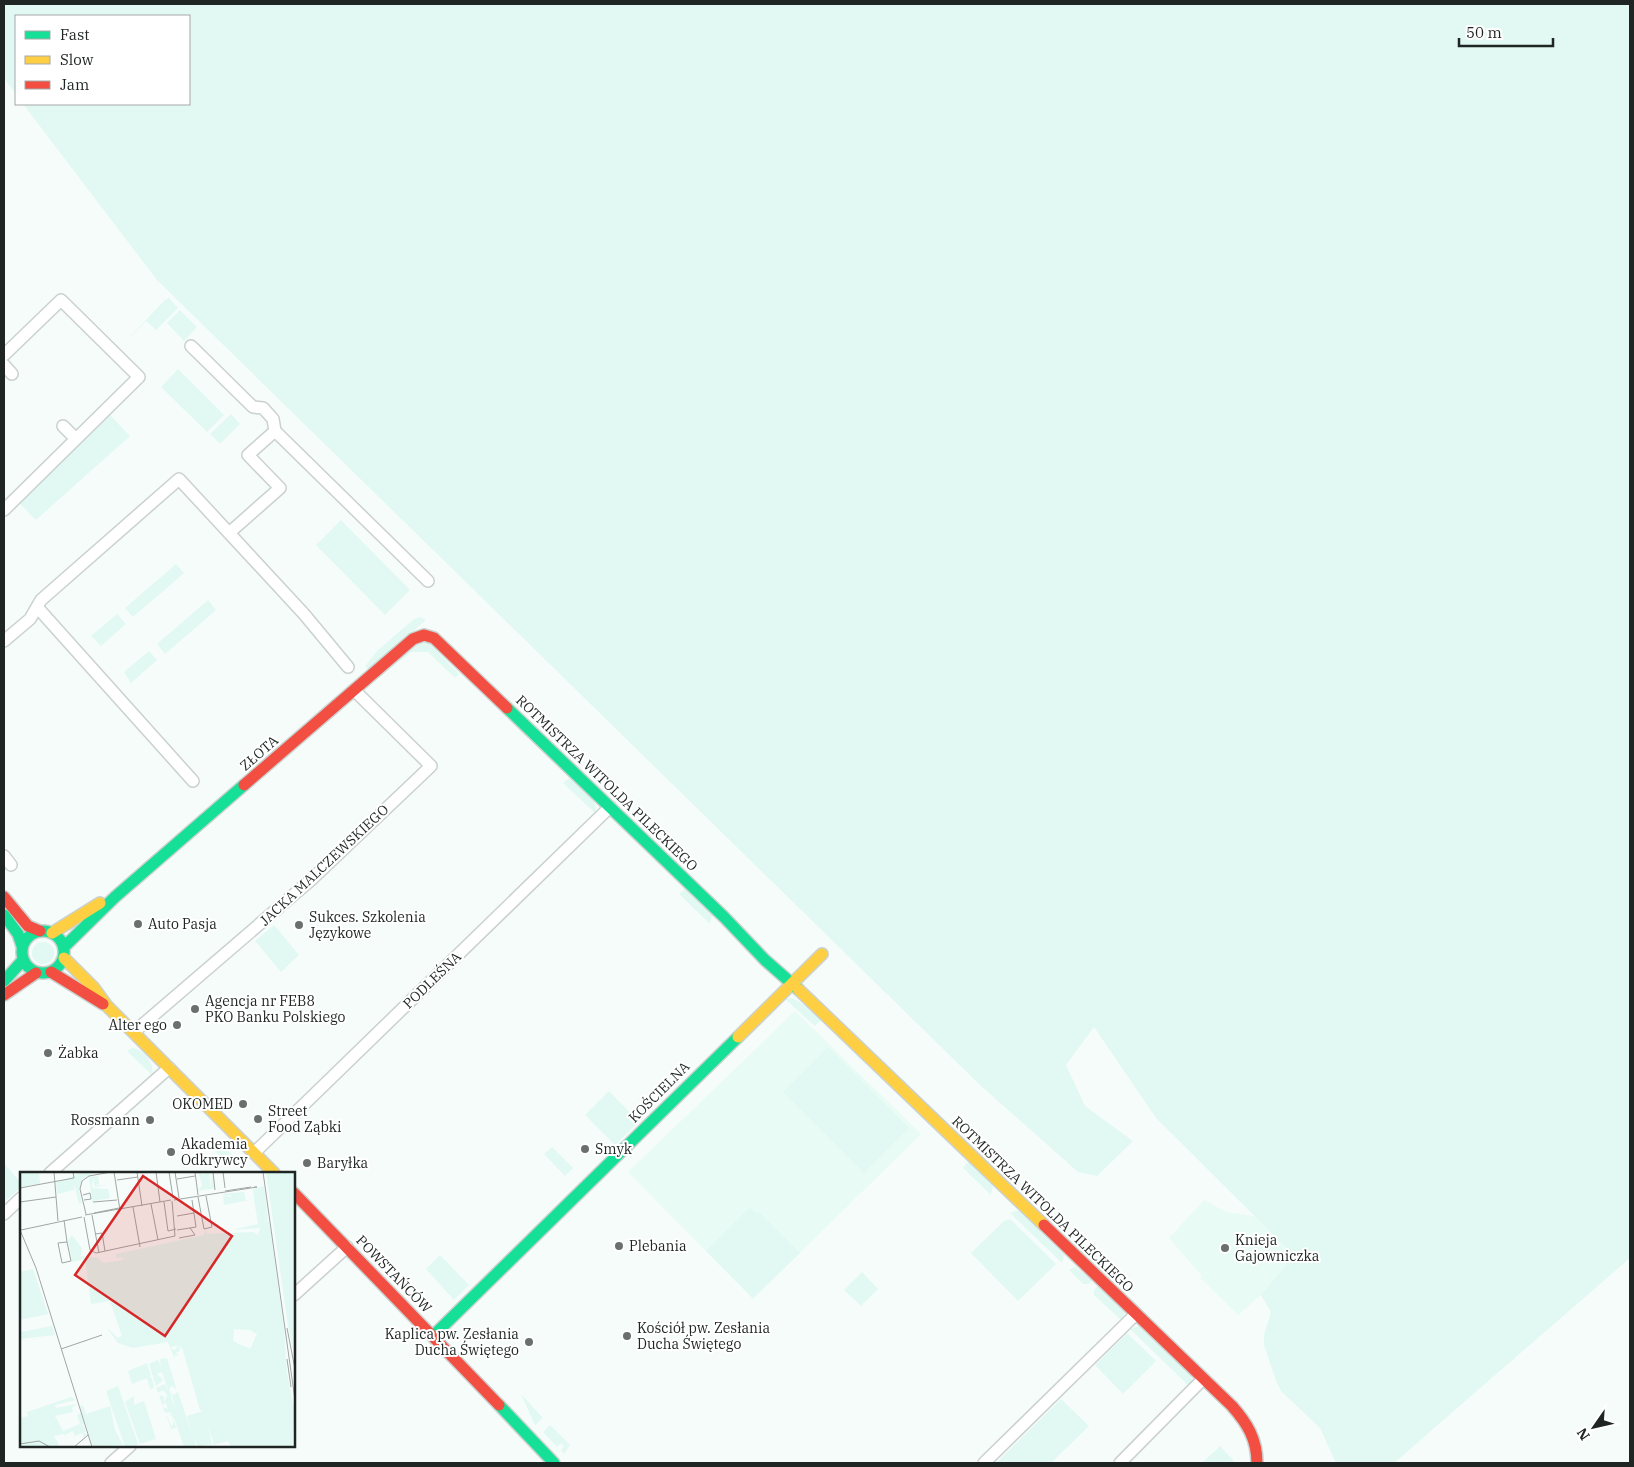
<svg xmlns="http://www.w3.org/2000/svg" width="1634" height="1467" viewBox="0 0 1634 1467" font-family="'IBM Plex Serif',serif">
	<rect width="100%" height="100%" fill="#f6fcfa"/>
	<path fill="#e8fbf5" d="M795,1011L921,1134L753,1299L628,1172Z
		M1204,1200L1226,1212L1255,1216L1294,1255L1261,1295L1238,1315L1200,1278L1202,1276L1169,1238Z"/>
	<path fill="#e1f9f2" d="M4,4H1630V1258L1394,1463H1336L1320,1428L1281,1391L1276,1381L1264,1345V1335L1271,1312L1261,1295L1294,1255L1156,1118L1094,1027L1066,1065L1085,1106L1133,1141L1097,1176L1078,1172L981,1086L157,280L23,104H189V16H16V94L4,78Z
		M169,298L178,308L156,330L146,321L118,349L165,300Z
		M180,310L197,327L184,341L167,323Z
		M178,369L224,415L207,432L161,387Z
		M231,414L240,424L220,444L210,434Z
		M110,415L130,436L36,520L19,503Z
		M341,520L410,590L385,615L316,545Z
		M176,564L184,573L133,617L125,608Z
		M208,600L216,610L165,654L157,644Z
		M117,614L126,624L101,646L91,636Z
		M420,617L426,620L369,670L365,666L378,650L414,619Z
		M422,643H429L459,674L455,678L428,652H411L377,679L416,646Z
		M149,651L157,660L131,683L124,672Z
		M569,778C578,787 600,799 595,813L563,783Z
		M685,889L712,915L710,924L679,894Z
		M274,925L299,955L281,972L255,941Z
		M32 953a11 11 0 1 1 22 0a11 11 0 1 1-22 0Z
		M791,998L800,1002L820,1018V1021L815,1026L785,999Z
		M828,1047L909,1128L864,1173L783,1092Z
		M132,1048C144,1049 155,1064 152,1075L127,1051Z
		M609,1091L639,1122L615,1145L585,1115Z
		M223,1146L236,1159L231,1163L225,1162L216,1152Z
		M552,1147L573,1168L565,1176L544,1154Z
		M4,1163L21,1183V1187L4,1202Z
		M967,1163H969L993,1186L991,1195L963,1168Z
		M750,1207L756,1213L758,1211L800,1253L753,1298L706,1251Z
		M1016,1211H1020L1064,1255L1062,1263L1010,1213Z
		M1010,1219L1056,1264L1018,1301L971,1253L1004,1221Z
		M440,1255L469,1285L454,1300L426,1269Z
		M1075,1267L1092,1280L1089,1284H1083L1069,1270Z
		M862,1272L878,1289L861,1306L844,1290Z
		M1098,1286L1123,1310L1125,1315L1122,1321L1094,1295V1290Z
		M1139,1326L1191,1376L1192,1381L1189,1386L1130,1329Z
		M1127,1333L1156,1361L1123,1394L1095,1365Z
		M521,1394L543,1418L535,1425Z
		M1061,1399L1089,1426L1051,1463H996Z
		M550,1425L570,1445L564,1454L561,1450L564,1447L561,1443L557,1447L543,1432Z
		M1220,1446L1234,1461L1233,1463H1202Z"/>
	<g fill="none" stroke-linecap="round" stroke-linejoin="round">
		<g stroke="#cad1cf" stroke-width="14">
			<path id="street" d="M191,346L253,407L263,408L273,419L275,431
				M4,355L61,300L139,377L4,510
				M4,365L12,374
				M63,426L76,439
				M229,533L280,488L248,455L275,431L428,581
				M37,607L193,781
				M4,641L30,619L41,600L179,479L304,614L348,667
				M4,856L11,865
				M134,1032L312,879L431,766L354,690
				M254,1153L610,807
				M50,1173L169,1068
				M4,1214L21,1198
				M294,1295L347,1247
				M111,1463L130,1446
				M984,1463L1136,1314
				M1120,1463L1203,1379"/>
		</g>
		<g stroke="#cad1cf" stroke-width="14">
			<path id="fast" d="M507,708L724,917L765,960L798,989
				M4,915L18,934L22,946
				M22 952a21 21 0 1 1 42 0a21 21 0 1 1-42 0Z
				M64,947L115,897L244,785
				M4,981L23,960
				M433,1336L738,1037
				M499,1405L554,1463"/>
		</g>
		<g stroke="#cad1cf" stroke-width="14">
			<path id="slow" d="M52,933L100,903
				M64,958L94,988L107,1006L274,1173
				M798,989L1044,1225
				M738,1037L822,954"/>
		</g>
		<g stroke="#cad1cf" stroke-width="14">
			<path id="jam" d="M244,785L413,639L424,635L434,638L507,708
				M4,897L28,926L40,931
				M51,972L103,1004
				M4,995L36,973
				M294,1193L499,1405
				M1044,1225L1232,1406C1247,1423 1257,1439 1257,1463"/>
		</g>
		<use href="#street" stroke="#fefffe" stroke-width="11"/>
		<use href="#fast" stroke="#16e098" stroke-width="11"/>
		<use href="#slow" stroke="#ffcf43" stroke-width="11"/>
		<use href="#jam" stroke="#f24e42" stroke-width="11"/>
	</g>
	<g fill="#6a706e" stroke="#fff" stroke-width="2">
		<circle cx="138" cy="924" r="5"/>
		<circle cx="299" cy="925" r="5"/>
		<circle cx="195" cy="1009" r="5"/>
		<circle cx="177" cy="1025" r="5"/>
		<circle cx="48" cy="1053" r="5"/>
		<circle cx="243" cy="1104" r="5"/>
		<circle cx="258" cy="1119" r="5"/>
		<circle cx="150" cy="1120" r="5"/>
		<circle cx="585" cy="1149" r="5"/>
		<circle cx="171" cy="1152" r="5"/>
		<circle cx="307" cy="1163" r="5"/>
		<circle cx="619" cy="1246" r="5"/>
		<circle cx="1225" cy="1248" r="5"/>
		<circle cx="627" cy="1336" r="5"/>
		<circle cx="529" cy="1342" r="5"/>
	</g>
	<g text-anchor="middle" stroke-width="4" stroke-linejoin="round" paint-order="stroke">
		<g font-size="14" fill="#1e2523" stroke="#fff">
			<text transform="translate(259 753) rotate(-41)" y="5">ZŁOTA</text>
			<text transform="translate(607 783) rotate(44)" y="5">ROTMISTRZA WITOLDA PILECKIEGO</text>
			<text transform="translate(324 865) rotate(-43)" y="5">JACKA MALCZEWSKIEGO</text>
			<text transform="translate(432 980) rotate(-44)" y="5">PODLEŚNA</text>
			<text transform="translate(659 1092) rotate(-45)" y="5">KOŚCIELNA</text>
			<text transform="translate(1043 1204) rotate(44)" y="5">ROTMISTRZA WITOLDA PILECKIEGO</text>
			<text transform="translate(394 1274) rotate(46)" y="5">POWSTAŃCÓW</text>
		</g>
		<g font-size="14" fill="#1e2523" stroke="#fff" text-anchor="start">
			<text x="309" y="922">Sukces. Szkolenia<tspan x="309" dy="16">Językowe</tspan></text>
			<text x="148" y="929">Auto Pasja</text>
			<text x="205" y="1006">Agencja nr FEB8<tspan x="205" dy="16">PKO Banku Polskiego</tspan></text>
			<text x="167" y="1030" text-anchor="end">Alter ego</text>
			<text x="58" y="1058">Żabka</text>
			<text x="233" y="1109" text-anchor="end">OKOMED</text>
			<text x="268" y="1116">Street<tspan x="268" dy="16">Food Ząbki</tspan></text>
			<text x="140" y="1125" text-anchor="end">Rossmann</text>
			<text x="181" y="1149">Akademia<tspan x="181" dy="16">Odkrywcy</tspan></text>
			<text x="595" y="1154">Smyk</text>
			<text x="317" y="1168">Baryłka</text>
			<text x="1235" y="1245">Knieja<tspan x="1235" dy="16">Gajowniczka</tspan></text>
			<text x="629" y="1251">Plebania</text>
			<text x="637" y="1333">Kościół pw. Zesłania<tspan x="637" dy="16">Ducha Świętego</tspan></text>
			<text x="519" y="1339" text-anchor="end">Kaplica pw. Zesłania<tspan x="519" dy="16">Ducha Świętego</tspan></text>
		</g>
	</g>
	<g transform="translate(20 1172)">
		<rect width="275" height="275" fill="#f6fcfa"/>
		<path d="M0,0H19L20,12L0,15ZM62,0L73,2L62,7L59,18L62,31L59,32L54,12V18L37,22L36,11ZM178,0H181L183,3L185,0H189L191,16L192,0L195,16L178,19L182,13ZM246,0H275V187L268,154ZM78,4L79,12L76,13H86L75,15L73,6L72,16L88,17L90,26L72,29L69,5ZM244,14L248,48L243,50L249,49L264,156L267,202L275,241L272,275H211L208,269L186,275L194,272L188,255L192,272L178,275L174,266L176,275H164L152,240L156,256L151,257L146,242L152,255L154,249L150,240L145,241L143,235L148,237L146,231L142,233L139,223L144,224V231L147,223L143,218L138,221L136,216L145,212L149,221L142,200L137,202L143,208L136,214L129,192L138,188L141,194L140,187L147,186L157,219L153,214L149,216L153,231L155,235L151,220L153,223L158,220L172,262L167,244L183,239L180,238L161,172L162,177L159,174L160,179L155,181H157L158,184L155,183V186L150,176L155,178L158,173L150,176L148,170L113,176L98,171L86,155L98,166L102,164L90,129L71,132L65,87L52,90L48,68L52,63L62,76L61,84L78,86L83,91L104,88L103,85L96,86V82L184,63L186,57L187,62L233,60L238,63L240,56L211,58L238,52L234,27L204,33L203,24L211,25V23L206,24L202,22L224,20L226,29L234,27L233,17ZM214,157L230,158L237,162L230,177L213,169ZM13,97L28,142L0,148V100ZM32,154L35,163L0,167V160ZM127,191L131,204L129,205L132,206L134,216L130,217L127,206L112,212L108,199ZM98,214L118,272L113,275L111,271V275H105L86,219ZM114,224V233L124,229L136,267L120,272L105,230ZM51,225L56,228L35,233L36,236L57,232L52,236L53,240L35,244L43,259L60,252L57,243L61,241L64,252L60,253L64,254L66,260L63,261L67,262L64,266L62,261L55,264L53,259L45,263L52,275L44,262L34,264L40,275H31L18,268L28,274L0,275V246L8,244L7,240ZM63,233L66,242L90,234L95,258L103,273L73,275L60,234Z" fill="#e1f9f2" fill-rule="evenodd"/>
		<path fill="none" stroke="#a0a6a4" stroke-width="1" d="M34,0L38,49M94,0L100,38M117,0L122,34M136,0L140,30M149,0L153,26M155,0L159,26M175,0L178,23M193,0L195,18M203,0L205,16M243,0L275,228M157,7L175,4M97,8L118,5M0,16L54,6L53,0M205,19L231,15M63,23L70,21L71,27L64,28M178,25L184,57L192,55L186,24M154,28L237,15H234M0,30L36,25M73,30L97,28M144,30L148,59L156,57M131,32L138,68M113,35L120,75M74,41L99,36M66,42L60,17L62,9L69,4L91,0M65,43L151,28M72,43L79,81M157,44L174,41M64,45L70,78L76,81L155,64L152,29M44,48L47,70L38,71L42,91L51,89L47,70M0,58L16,96L72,275M1,58L62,45M157,58L176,55L172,28M75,62L82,61L85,79M159,66L175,63L170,56M267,156L275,197M41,177L82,163M267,187L271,215M0,272L19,269L30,275M54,275L68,263"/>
		<path fill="#d62828" fill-opacity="0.15" stroke="#d62828" stroke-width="2.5" d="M123,4L212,64L145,164L55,103Z"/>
		<rect width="275" height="275" fill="none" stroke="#1e2523" stroke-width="2.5"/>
	</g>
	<rect width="1634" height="1467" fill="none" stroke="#1e2523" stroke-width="10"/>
	<rect x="15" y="15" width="175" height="90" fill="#ffffff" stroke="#a5a8a7"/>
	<rect x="25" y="31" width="25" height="8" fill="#16e098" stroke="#a5a8a7"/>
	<text x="60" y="40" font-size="15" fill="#1e2523">Fast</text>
	<rect x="25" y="56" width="25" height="8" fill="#ffcf43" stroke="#a5a8a7"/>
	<text x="60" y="65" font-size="15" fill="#1e2523">Slow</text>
	<rect x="25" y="81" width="25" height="8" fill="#f24e42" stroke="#a5a8a7"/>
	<text x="60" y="90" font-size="15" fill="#1e2523">Jam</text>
	<g transform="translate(1594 1427) rotate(236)" stroke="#ffffff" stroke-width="4" paint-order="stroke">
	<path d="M0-4L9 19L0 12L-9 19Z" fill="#1e2523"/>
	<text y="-8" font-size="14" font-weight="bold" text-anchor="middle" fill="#1e2523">N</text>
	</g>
	<path d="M1459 38v8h94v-8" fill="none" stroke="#1e2523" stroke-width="2.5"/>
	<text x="1466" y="38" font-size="15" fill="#1e2523" stroke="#ffffff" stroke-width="4" paint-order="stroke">50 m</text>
</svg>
